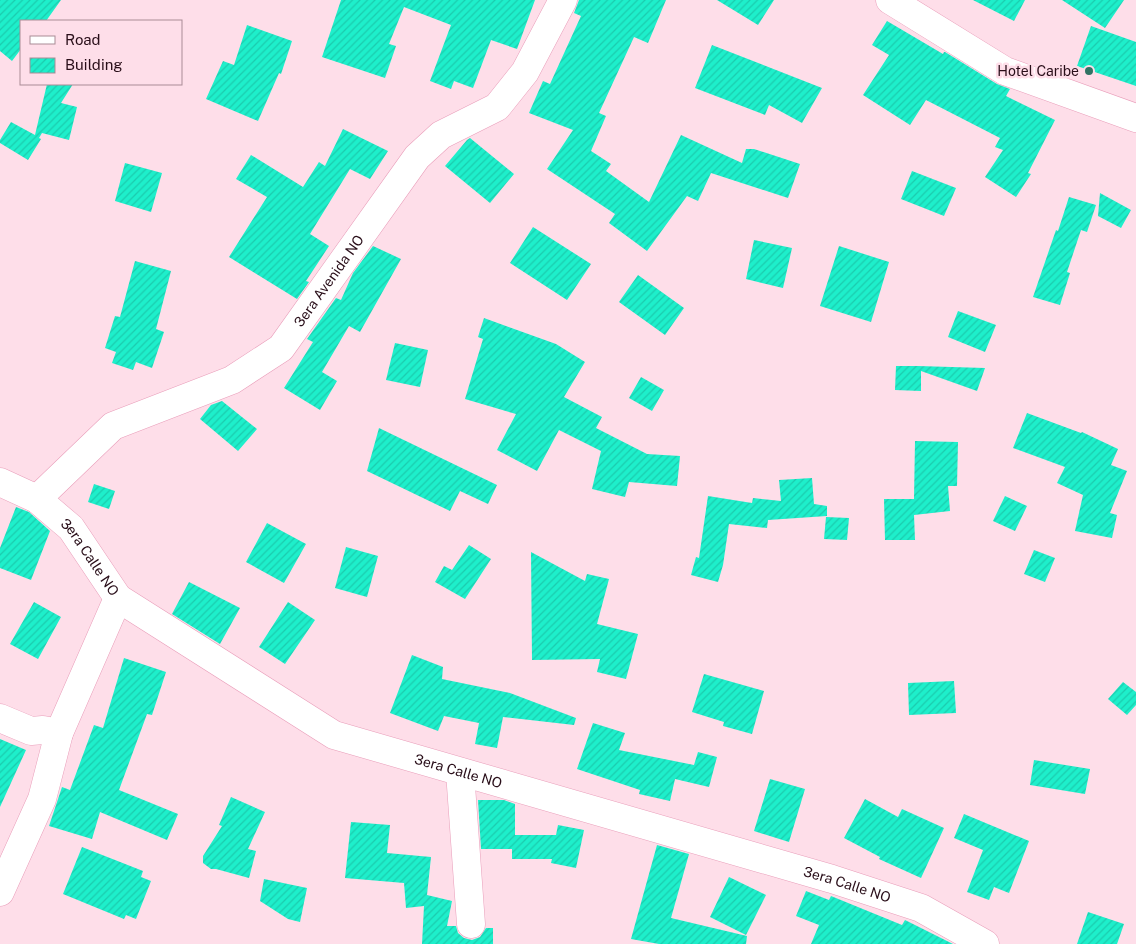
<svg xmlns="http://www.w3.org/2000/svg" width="1136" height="944" viewBox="0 0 1136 944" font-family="'Public Sans',sans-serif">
	<defs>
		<pattern id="building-hatch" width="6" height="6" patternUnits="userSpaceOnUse" patternTransform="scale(1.25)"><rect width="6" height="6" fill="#1eefcb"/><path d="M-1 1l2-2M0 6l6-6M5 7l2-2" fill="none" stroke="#1bccae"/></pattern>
	</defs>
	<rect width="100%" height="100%" fill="#fedee9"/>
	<path fill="url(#building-hatch)" d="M0,0H61L46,21H21V49L12,61L0,51Z
		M341,0H535L517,49L491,40L473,88L454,81L451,89L430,81L451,25L404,7L389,44L396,46L385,78L322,57Z
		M579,0H666L648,43L634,37L599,113L606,116L591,151L611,164L606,171L649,202L681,135L742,163L746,149H754L800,164L788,198L711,173L698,201L687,196L647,251L609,223L615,214L547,169L573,130L529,113L543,81L550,84L581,16L574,13Z
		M717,0H774L758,25Z
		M973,0H1025L1014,21Z
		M1062,0H1124L1105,28Z
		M887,21L943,54L944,52H945L997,84L1010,89L1006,96L1055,120L1028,173L1031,174L1016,197L985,177L1003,150L995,147L1000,138L926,100L910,125L863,95L889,55L872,45Z
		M247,25L292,41L281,74L279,73L258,121L206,99L223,61L234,65Z
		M1091,26L1136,42V86L1077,66Z
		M712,45L822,88L802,123L769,105L765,115L695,88Z
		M47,84H73L61,103L77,107L69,140L42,133L39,138L41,139L28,160L0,143V140L11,122L35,135Z
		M343,129L388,151L370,179L350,169L310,234L329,246L306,281L309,282L297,299L229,257L267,197L236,179L251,155L303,187L319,162L325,166Z
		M470,138L514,174L490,203L445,166L467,140Z
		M125,163L162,173L151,212L115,201Z
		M912,171L956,188L944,216L901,199Z
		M1100,193L1131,210L1121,228L1098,216Z
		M1069,197L1096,205L1087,232L1081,230L1067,272L1070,273L1060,305L1033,297L1056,230L1058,231Z
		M533,227L591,264L567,300L510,263Z
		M754,240L792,248L783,288L746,279Z
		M373,246L401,259L360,332L349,326L322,372L337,381L320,410L284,388L313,342L307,339L336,298L341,300L353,273Z
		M839,246L889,262L871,322L820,306Z
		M135,261L171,271L156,329L164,332L152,368L136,362L133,370L112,363L116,352L105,348L115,316L120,317Z
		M638,275L684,308L665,335L619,302Z
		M958,311L996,325L985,352L948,337Z
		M484,318L556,344L585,362L564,397L602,417L596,428L647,454L680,456L677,486L629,482L625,497L592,489L601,451L559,430L537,471L497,450L516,414L465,399L483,339L478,337Z
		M395,343L428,350L420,387L386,380Z
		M896,366H918L985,368L977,391L921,371V391L895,390Z
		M641,377L664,390L652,411L629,398Z
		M222,401L257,429L238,451L200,419L211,405Z
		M1027,413L1081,433L1082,432L1118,449L1111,465L1127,471L1110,513L1117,515L1112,538L1075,531L1083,495L1057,483L1065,467L1013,448Z
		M379,428L497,485L488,504L460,491L450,511L367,471Z
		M915,441L958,442L957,486H948L950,511L914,515L915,540H885L884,499H914Z
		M812,478L814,504L827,506V516L768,520L767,528L729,524L723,565L718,582L691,575L696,557L699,558L708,496L752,503L753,498L781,501L779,480Z
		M94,484L115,491L109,509L88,502Z
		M1005,496L1027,506L1015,531L993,521Z
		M16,507L29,512L50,531L31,580L0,568V548Z
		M826,517L849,518L847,540L824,539Z
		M267,523L306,544L284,583L246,562Z
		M469,545L491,559L465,599L435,582L444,566L452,570Z
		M346,547L378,556L367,597L335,588Z
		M1034,550L1055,558L1045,582L1024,574Z
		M531,552L585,581L587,574L609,579L597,624L638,634L626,679L597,672L600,659L532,660Z
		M189,582L240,608L220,644L172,614Z
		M34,602L61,617L38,659L10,644Z
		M288,602L315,620L285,664L259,647Z
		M412,655L443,667L442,679L510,693L576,718L574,725L503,717L497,748L475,744L479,723L444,716L438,731L390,713Z
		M124,658L166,672L152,715L147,714L119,790L178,814L167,840L100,812L92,839L49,826L62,787L70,790L94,725L103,728Z
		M704,674L764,691L752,734L723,726L724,722L692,712Z
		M954,681L956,713L909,715L908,683Z
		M1123,682L1136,692V705L1127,715L1108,699Z
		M593,723L625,733L619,750L694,765L698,752L717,757L709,787L675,779L670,801L639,794L640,790L577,769Z
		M0,739L26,750L0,807Z
		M1034,760L1090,769L1085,794L1030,785Z
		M770,779L805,789L789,842L754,831Z
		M231,797L265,812L248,849L256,851L249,878L216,869H211L203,863V856L222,826L219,825Z
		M865,799L898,817L902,809L944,828L921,878L879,859L880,857L844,838Z
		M478,800H504L515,804V835H556L558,825L584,830L576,868L551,863L552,859H512V849H481Z
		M964,814L1029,841L1009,893L994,887L989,900L967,892L983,850L954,838Z
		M351,822L390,825L387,853L431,857L427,895L452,901L447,926H456L458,933L464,938L472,940L480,937L486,928H493V944H422L424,906L406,908L404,883L345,878Z
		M657,845L689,854L671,918L747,936L746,944H659L631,939Z
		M82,847L143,871L141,877L151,881L136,919L126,915L124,919L63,894Z
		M729,877L766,895L746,935L710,917Z
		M264,879L307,888L300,922L288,919L260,901Z
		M806,891L829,900L831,896L902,925L905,920L953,944H811L819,925L796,916Z
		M1088,912L1124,924L1117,944H1077Z"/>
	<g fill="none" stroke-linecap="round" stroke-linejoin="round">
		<g stroke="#e99eba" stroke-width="29">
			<g id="minor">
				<path d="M890,0L1005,71L1136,118"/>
				<path id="s1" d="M0,482L37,499L71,528L118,598L334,735L832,879L921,908L985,944"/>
				<path id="s2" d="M37,499L113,426L232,380L281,348L417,157L441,135L497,107L525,72L563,0"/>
				<path d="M0,718L31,731L43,730L59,733"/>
				<path d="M460,772L471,924"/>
				<path d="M0,892L42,799L59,733L118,598"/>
			</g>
		</g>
		<use href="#minor" stroke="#fff" stroke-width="28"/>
	</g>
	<circle fill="#317364" stroke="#fedee9" stroke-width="2" cx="1089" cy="71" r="5"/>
	<g text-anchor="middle" stroke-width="5" stroke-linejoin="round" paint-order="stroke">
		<g font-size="14" fill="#290e19" stroke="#fedee9" text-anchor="end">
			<text x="1079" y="76">Hotel Caribe</text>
		</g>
		<g font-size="14" fill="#290e19" stroke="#fedee9">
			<text dy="5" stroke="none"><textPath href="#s2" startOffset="374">3era Avenida NO</textPath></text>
			<text dy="5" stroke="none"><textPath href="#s1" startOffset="120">3era Calle NO</textPath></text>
			<text dy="5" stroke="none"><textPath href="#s1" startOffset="555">3era Calle NO</textPath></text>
			<text dy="5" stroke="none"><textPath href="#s1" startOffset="960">3era Calle NO</textPath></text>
		</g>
	</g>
	<rect x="20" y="20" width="162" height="65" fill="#fedee9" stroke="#a98b96"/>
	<rect x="30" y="36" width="25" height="8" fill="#ffffff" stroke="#a98b96"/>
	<text x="65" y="45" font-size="15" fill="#290e19">Road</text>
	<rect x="30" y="58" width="25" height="15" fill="url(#building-hatch)" stroke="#a98b96"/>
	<text x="65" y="70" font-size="15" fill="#290e19">Building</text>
</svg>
